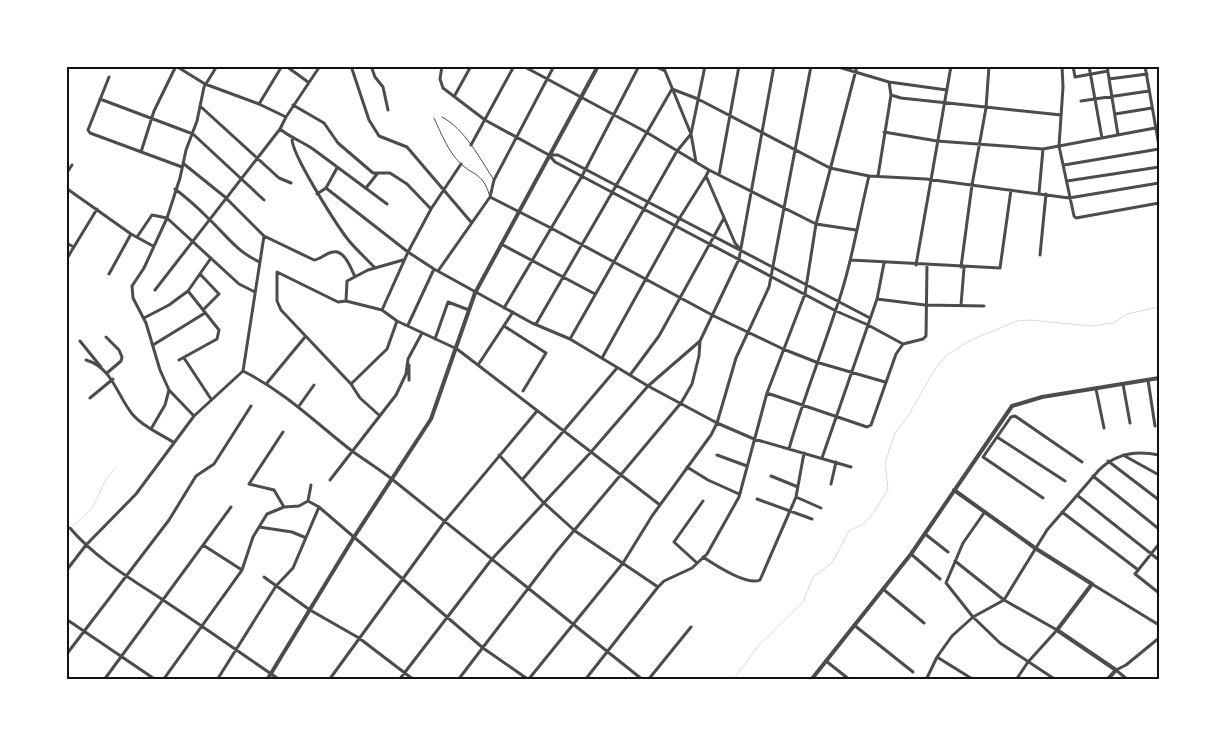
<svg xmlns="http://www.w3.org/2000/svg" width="1225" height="746" viewBox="0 0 1225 746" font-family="Raleway,sans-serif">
	<rect width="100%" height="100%" fill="#fff"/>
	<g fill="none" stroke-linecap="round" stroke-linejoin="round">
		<path stroke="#d9d9d9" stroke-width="1" d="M72,527L92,508L106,479L116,467
			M733,680L759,645L803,602L813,577L832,563L849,531L865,523L874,512L888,489L885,463L895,433L908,416L935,369L948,354L971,340L1017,321L1030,320L1092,326L1113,323L1127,314L1159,307"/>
		<path stroke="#4c4c4c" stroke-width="1" d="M442,117C465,129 480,159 494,180
			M434,118C441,133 448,151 460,163C472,175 483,173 489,194"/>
		<path stroke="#4c4c4c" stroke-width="3" d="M176,66L205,84L259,104L286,117
			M286,66L308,82
			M351,66L369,120L379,136L407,147L471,222
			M371,66L375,77L383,87L388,110
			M442,66L440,79L443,88L485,120L549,155L555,162L836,311L868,325L903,344
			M523,66L646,132L709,170L816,224L856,230
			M654,66L665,71
			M663,66L691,134L696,162
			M835,66L889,82L947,90
			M1062,66L1063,87L1059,146L1074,216L1076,218L1159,203
			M1073,66L1075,77L1108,71
			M1089,66L1102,138
			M1107,66L1118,135
			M1145,66L1159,146
			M109,77L88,130L90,133L182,167
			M1109,79L1147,74
			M889,82L891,95L901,98L1061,115
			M455,95L471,66
			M100,99L193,134L264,200
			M1081,101L1149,91
			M259,104L282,66
			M293,105L324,123L338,143L373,173H390L407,184L431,209
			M200,106L279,178L291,183
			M1115,114L1152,108
			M280,129C291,138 301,141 313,149L387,204
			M884,132L937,141L1043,149L1155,128L1159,130
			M292,139C292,155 335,222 346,237C354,248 366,258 375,268
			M471,145L514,66
			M141,152L154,111L176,66
			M550,155H558L870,318
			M184,164L225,197L264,236L314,260C321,259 326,253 333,252C344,249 351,268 355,277
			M1064,165L1159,149
			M709,170L706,176L735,243L740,249
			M66,174L72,165
			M719,175L739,66
			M878,176L891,95
			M1067,181L1159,167
			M66,188L131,234L153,246
			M326,188L408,252L434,269L532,323L570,339L648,386L717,423L754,439L851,467
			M366,188L377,174
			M175,189C187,198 198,208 208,218C225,234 238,253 260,262
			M1039,193L1043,149
			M317,194L326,188L337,168
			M490,197L551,228L714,316L783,349L816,362L885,382
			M137,237L152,215L167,218L239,284L255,292
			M66,243L74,247
			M501,244L595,294
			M1040,255L1046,194
			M66,260L97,209
			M851,260L1000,268L1011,190
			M916,265L951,66
			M961,267L972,185L986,108L989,66
			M438,271L490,197L494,180L554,66
			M109,274L131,234
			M200,274L219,294L203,310
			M155,290L280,129L286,117L320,66
			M877,299L925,305L984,306
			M346,301L347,281L368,270L403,260
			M961,305L964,268
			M504,308L582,176L639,66
			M382,310L408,252L431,209L461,164
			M144,318L169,305L188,291L211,258
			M536,324L672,89L698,99L830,168L869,176L926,179L1069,198L1159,183
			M408,325L434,269
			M504,326L546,353L523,391
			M106,337L119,350L122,357L121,361L107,373
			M435,339L448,302L469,310
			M570,339L677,151L691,134L705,66
			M80,341L101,367
			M153,345L205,313
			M184,358L211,399
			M602,358L679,219L706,176
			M86,360C113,368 117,396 133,415C143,427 161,434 173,442
			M179,360L217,339L219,330L188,291
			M478,365L513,312
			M243,371C285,392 316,423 352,451C366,461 380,470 393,480L643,680
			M243,371L264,236
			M630,375L659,336L724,218
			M409,380V365
			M1148,380L1155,426
			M267,383L305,337
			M351,384L387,349L397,321
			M1123,384L1130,423
			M1096,389L1104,428
			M169,390L194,416
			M767,393L867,427L871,425L896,354L903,344L923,339L926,336L927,265
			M90,398L113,379
			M299,406L314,385
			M379,415L360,398L351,384L281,310L277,301V272L338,302L346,301L382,310L397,321L457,349L660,505
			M151,429L165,405L169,390L160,370L146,323L133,298L132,286L144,268L167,218L180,178L186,150L197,121L204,87L217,66
			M283,432L249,484L274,490L284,507
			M997,437L1065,481
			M789,449C802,402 820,358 835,312C851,268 858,221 869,176
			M499,455L543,502L575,531L658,587
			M717,455L747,466
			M1123,455L1159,475
			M983,457L1011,417L1015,416L1082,462
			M983,457L1043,498
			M822,458L877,299L884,263
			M1108,461L1159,500
			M687,467L708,480L739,494
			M771,476L798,487
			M1093,476L1159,529
			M330,480L396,395L406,374L408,359L422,333
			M522,480L617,368
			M831,484L836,462
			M1077,495L1159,560
			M796,497L821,508
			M757,499L812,519
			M308,501L319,507L483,648L529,680
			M308,501L311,485
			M1062,512L1137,569
			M984,513L963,543L946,583L973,617L1000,643L1056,680
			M259,527L292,532L304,537
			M70,528C96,559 133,580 166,602C205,628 242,654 280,680
			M925,534L948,552
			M1159,544L1135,574L1159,593
			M203,545L242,570
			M911,554L940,579
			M703,557C715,565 747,586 760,580L796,497L804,453
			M955,561L1004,600L1057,630L1028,662L1016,680
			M697,563L674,542L703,501
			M66,571L86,545L136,494L194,416L243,371
			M264,577L310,610L359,638L414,680
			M1092,584L1159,625
			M883,589L924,623
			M66,619L156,680
			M854,625L913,672
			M66,655L169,520L196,476L214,464L251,406
			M937,657L974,680
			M826,661L850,680
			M104,680L231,507
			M163,680L242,570L253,537L267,514L284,507L299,506L308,501
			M217,680L276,586L293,568L319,507
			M329,680L445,521L537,411
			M399,680L492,559L591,452L648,386L700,341
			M458,680L556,552L681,403L692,384L699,356L700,341L739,259L774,66
			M528,680L623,563L652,516L711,435L717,423L736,358L769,287L811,66
			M585,680L658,587L664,581L692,568L707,554L739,497L767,393L805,294L816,224L857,66
			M648,680L691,627
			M926,680L937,657L952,636L973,617L1004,600L1047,530L1099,470C1116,453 1136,450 1159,455
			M1128,680L1116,670L1126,665L1159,638"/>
		<path stroke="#4c4c4c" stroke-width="4" d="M954,490L1035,548L1092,584L1057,630L1116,670L1107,680
			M267,680L354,537L431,419L475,293L598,66
			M811,680L911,554L1012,406L1042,397L1159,378"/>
	</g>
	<rect width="1225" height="746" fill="none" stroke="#ffffff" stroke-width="135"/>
	<rect x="68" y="68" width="1090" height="610" fill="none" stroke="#111" stroke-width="2"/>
</svg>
